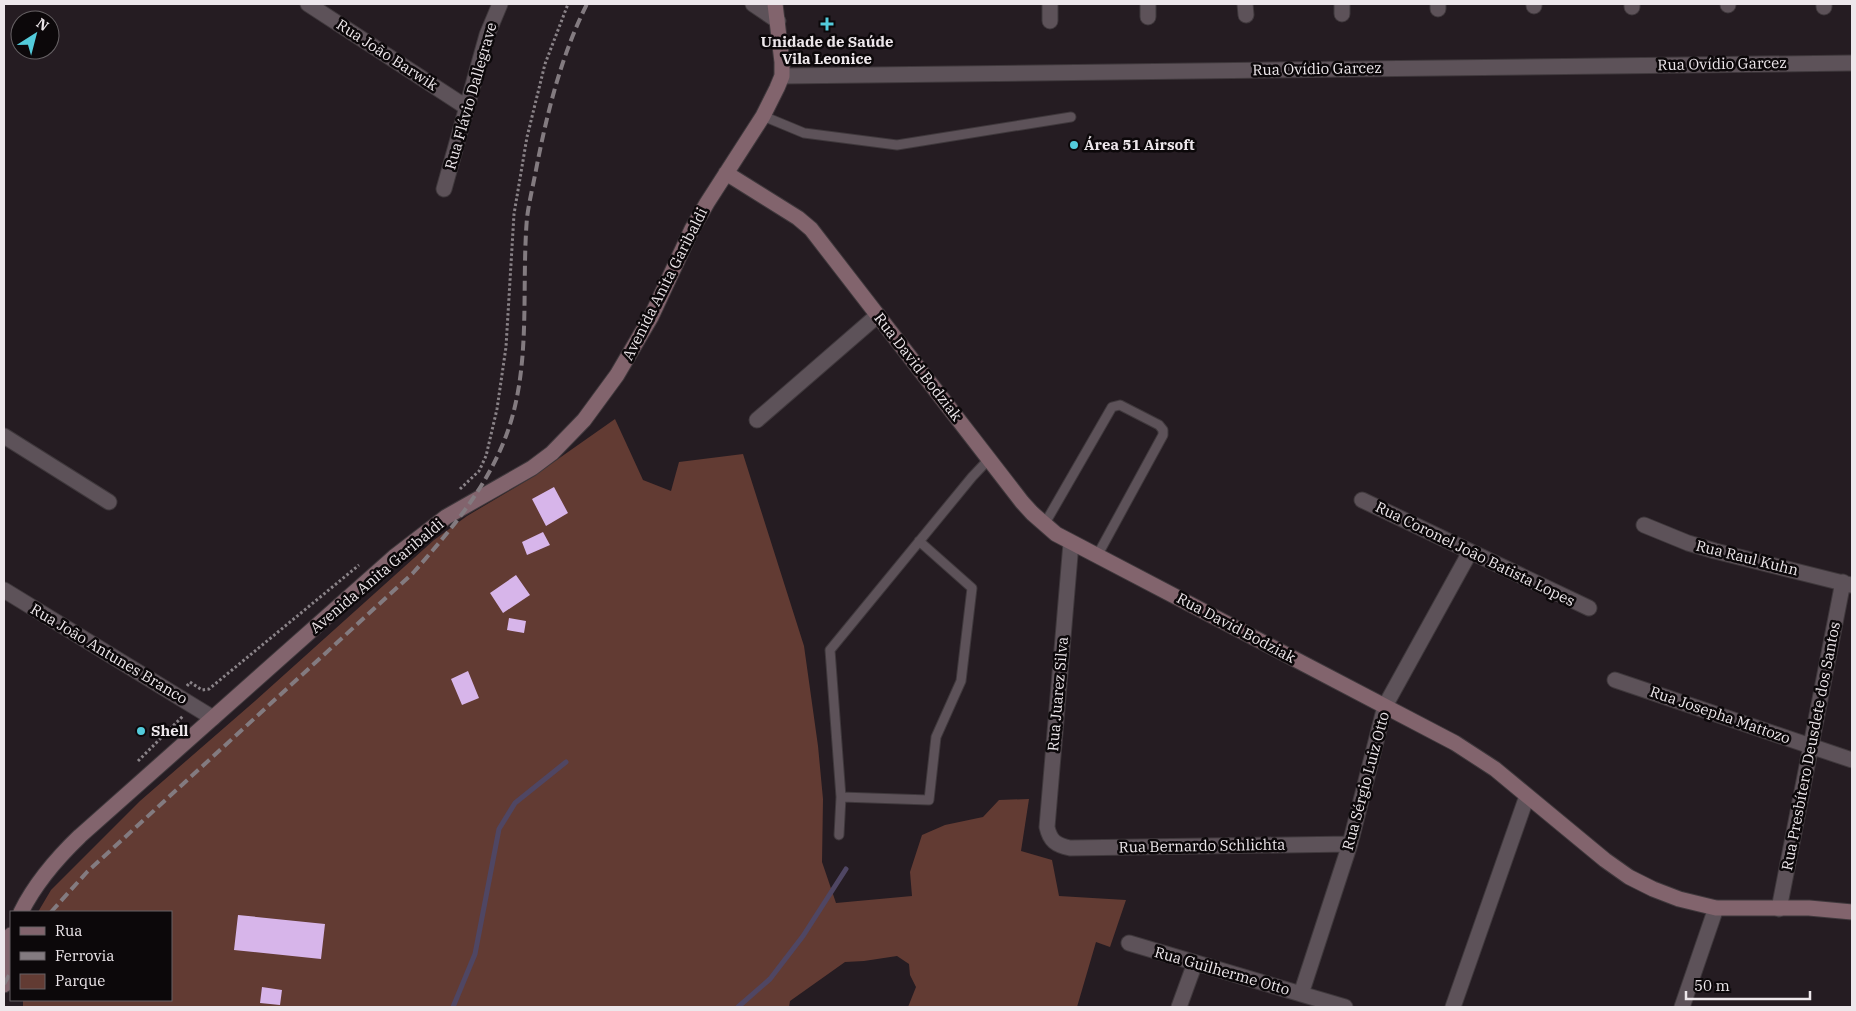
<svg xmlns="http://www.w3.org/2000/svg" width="1856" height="1011" viewBox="0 0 1856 1011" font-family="'IBM Plex Serif',serif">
	<rect width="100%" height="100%" fill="#251c22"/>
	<path fill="#623b33" d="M615,419L643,480L671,491L679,462L743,454L804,646L818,746L823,799L822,862L836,903L912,896L910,872L922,835L945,825L983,817L999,800L1029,799L1021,851L1052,860L1059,896L1126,900L1110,947L1096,942L1077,1007H908L916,987L910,975L909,964L897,956L864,961L845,962L790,1001L789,1007H23V1000H171V912H38L51,890L140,801L255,701L434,540L467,516L531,478Z"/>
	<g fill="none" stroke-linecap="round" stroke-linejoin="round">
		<path stroke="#4f4663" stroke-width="5" d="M453,1007L475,954L499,829L515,803L566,762
			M738,1007L770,979L803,936L846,869"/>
	</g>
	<path fill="#d7b5ea" d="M554,487L568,513L546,526L532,499Z
		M543,532L550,545L527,555L522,542Z
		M516,575L530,595L503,613L490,593Z
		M509,618L526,621L524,633L507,630Z
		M468,671L479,698L462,705L451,679Z
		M238,915L325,924L321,959L234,950Z
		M262,987L282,990L280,1005L260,1003Z"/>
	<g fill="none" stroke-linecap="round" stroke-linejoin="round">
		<g stroke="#3f383c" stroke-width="11">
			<path id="lane" d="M763,116L804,133L897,145L1071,117
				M1044,525L1112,407L1120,405L1159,425L1163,430V435L1097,556
				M841,797L929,800L936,737L961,681L972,588L919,541
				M839,835L841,797L830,650L972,477L989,459"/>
		</g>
		<g stroke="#3f383c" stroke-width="17">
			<path id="street" d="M308,4L466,107
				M753,4L778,21
				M1050,4V21
				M1148,4V17
				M1245,4L1246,15
				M1342,4V14
				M1438,4V9
				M1534,4V6
				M1632,4V7
				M1728,4V5
				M1824,4V7
				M782,76L1852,63
				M444,189L487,35L500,4
				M757,420L878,315
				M4,436L109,502
				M1362,500L1589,608
				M1644,525L1688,543L1715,551L1851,585
				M1071,543L1047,827C1050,841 1056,845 1070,848L1350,844
				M4,590L213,718
				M1615,680L1852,760
				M1779,909L1843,582
				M1129,943L1345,1007
				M1301,994L1350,844L1385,706L1470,552
				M1179,1007L1195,963
				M1453,1007L1527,796
				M1682,1007L1716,908"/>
		</g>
		<g stroke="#3f383c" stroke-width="17">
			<path id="secondary" d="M726,173L798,218L811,229L1022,502L1032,513L1056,534L1455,743L1495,769L1605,860L1629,877L1653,889L1679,899L1716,908H1809L1852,912
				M21,912C36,882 56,859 80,836L394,557L446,517L532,468L552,453L584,420L617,375L651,317L692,229L707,203L763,116L777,88L782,76V62L775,4
				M4,985L7,952L11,935"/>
		</g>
		<path stroke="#8a8388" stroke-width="3" stroke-dasharray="2.5 2.5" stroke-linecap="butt" d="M460,489L479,471L486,456L497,409L506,347L514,214L527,137L545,64L568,4
			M187,686L190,682L202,690L209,689L359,565
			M138,761L183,716"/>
		<use href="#lane" stroke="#5d5259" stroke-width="9"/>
		<use href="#street" stroke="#5d5259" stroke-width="15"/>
		<use href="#secondary" stroke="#82646d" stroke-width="15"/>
		<path stroke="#837b80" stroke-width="4" stroke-dasharray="10 5" stroke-linecap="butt" d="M51,912L87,872L413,573C450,531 486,489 506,436C532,367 521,290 527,218C529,202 533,186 536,170C547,113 561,56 587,4
			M4,984L11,972"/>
	</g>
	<g fill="#53cbdb" stroke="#0c080a" stroke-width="2">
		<path d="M824.5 16.5h5v5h5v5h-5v5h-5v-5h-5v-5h5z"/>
		<circle cx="1074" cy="145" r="5"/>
		<circle cx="141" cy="731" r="5"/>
	</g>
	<g text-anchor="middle" stroke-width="5" stroke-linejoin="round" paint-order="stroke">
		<g font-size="15" font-weight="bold" fill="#ede7eb" stroke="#0c080a" text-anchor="start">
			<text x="827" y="47" text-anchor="middle">Unidade de Saúde<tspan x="827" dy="17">Vila Leonice</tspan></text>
			<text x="1084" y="150">Área 51 Airsoft</text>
			<text x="151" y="736">Shell</text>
		</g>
		<g font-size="15" fill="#ede7eb" stroke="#0c080a">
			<text transform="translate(387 55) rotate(33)" y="5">Rua João Barwik</text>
			<text transform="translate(1722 64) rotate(-1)" y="5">Rua Ovídio Garcez</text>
			<text transform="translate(1317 69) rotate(-1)" y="5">Rua Ovídio Garcez</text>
			<text transform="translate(471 96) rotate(-74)" y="5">Rua Flávio Dallegrave</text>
			<text transform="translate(665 284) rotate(-63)" y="5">Avenida Anita Garibaldi</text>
			<text transform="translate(918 367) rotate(52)" y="5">Rua David Bodziak</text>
			<text transform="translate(1475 554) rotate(26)" y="5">Rua Coronel João Batista Lopes</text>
			<text transform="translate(1747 558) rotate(14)" y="5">Rua Raul Kuhn</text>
			<text transform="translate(377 576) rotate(-40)" y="5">Avenida Anita Garibaldi</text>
			<text transform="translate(1236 628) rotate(28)" y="5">Rua David Bodziak</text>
			<text transform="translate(109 654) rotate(31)" y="5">Rua João Antunes Branco</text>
			<text transform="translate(1058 694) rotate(-85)" y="5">Rua Juarez Silva</text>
			<text transform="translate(1720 715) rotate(19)" y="5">Rua Josepha Mattozo</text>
			<text transform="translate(1811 746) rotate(-79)" y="5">Rua Presbítero Deusdete dos Santos</text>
			<text transform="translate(1366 781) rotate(-75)" y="5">Rua Sérgio Luiz Otto</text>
			<text transform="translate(1202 846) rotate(-1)" y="5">Rua Bernardo Schlichta</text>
			<text transform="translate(1222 971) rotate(16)" y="5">Rua Guilherme Otto</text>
		</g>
	</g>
	<rect width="1856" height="1011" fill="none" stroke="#ede7eb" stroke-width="10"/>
	<rect x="10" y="911" width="162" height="90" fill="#0c080a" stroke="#666164"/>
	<rect x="20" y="927" width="25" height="8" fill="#82646d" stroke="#666164"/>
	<text x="55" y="936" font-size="15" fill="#ede7eb">Rua</text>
	<rect x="20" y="952" width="25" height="8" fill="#837b80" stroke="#666164"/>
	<text x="55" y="961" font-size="15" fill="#ede7eb">Ferrovia</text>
	<rect x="20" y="974" width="25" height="15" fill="#623b33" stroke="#666164"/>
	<text x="55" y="986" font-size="15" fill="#ede7eb">Parque</text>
	<g transform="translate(35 35) rotate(36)"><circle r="24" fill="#0c080a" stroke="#666164"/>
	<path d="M0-4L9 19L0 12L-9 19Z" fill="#53cbdb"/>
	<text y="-8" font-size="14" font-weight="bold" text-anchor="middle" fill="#ede7eb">N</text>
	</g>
	<path d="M1686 991v8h124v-8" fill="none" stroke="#ede7eb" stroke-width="2.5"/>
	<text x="1694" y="991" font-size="15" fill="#ede7eb" stroke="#0c080a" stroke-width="4" paint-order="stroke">50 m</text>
</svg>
